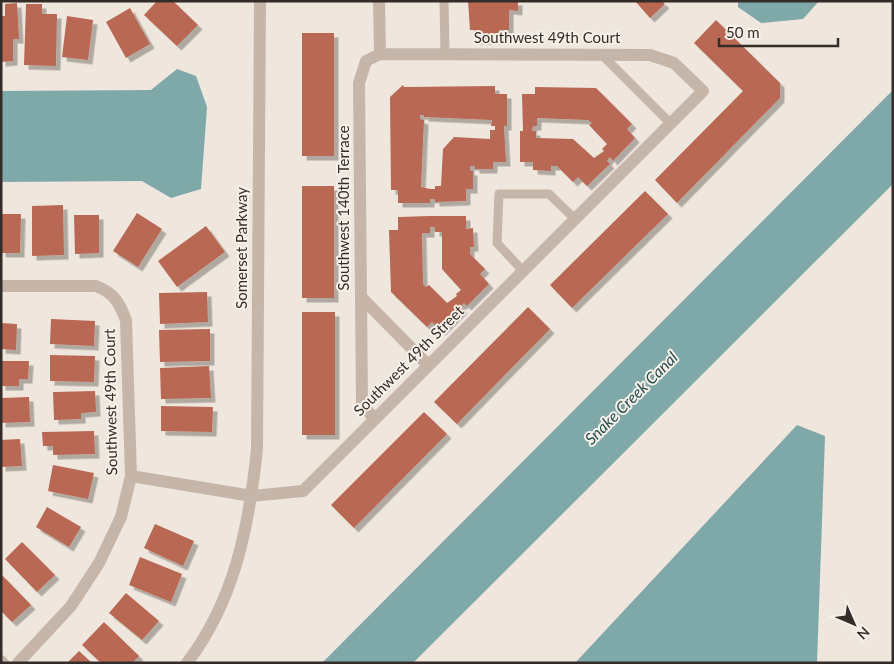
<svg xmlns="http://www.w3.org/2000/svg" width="894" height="664" viewBox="0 0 894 664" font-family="Lato,sans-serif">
	<defs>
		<filter id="shadow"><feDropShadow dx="4.5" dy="4.5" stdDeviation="0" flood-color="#0004"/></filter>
	</defs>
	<rect width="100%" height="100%" fill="#efe6dd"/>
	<path fill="#7fa8a9" d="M738,1H819L803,19L761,23L738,7Z
		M177,69L196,76L207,107L201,189L171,198L142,181L1,182V91L151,90Z
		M893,90V184L413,663H322Z
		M797,425L825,436L817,663H575Z"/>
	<path fill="#b86853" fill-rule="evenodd" filter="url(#shadow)" d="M157,1H173L198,25L177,46L144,15Z
		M468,1H518V11L509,10V30H499V40H476V30H470Z
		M635,1H662L665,4L650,18Z
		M17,3L19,39H13V61L1,62V16H5V4Z
		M26,4H42V14H57L56,66L24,65Z
		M130,8L150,44L126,58L106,22Z
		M67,16L93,20L88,60L62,57Z
		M716,20L780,83V98L677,203L655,180L743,91L694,43Z
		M302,33H334V156H302Z
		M403,85L404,87L495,86V94H507V126H504L506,162H493V169H475V166H470V171H473V189H466V201L435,202V199H430V203H398V190H391L390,97ZM420,115H424V117L492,120L491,126H495V130H490V139L454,137L443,149L441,186H435V189H430L421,187L424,120L420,119Z
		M535,87L596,88L632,124L627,129L635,138L613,161L610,157L607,161L610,164L587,186L578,177L573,182L557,166H551V171L533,170V162H520V131H523L522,94H535ZM537,118L588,120L592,123L589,125L607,144L602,149L604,151L594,158L573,139L536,138V131H532L533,126H537Z
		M302,186H334V298H302Z
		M645,191L668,214L572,308L550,285Z
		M63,205L64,255L32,256V206Z
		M137,213L162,229L138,267L113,251Z
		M1,214H21L20,253H1Z
		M74,215H99V253L75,254Z
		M430,216H466V229L473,228L474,247H470V254L485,269L480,274L489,284L467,306L464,303L461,306L463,309L441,331L432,322L427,327L391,292L389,230H398V217ZM430,227H435V232H442V269L461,290L456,294L457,296L447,303L429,285L426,287L423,284L422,233H430Z
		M206,226L225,252L177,287L158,261Z
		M207,292L208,322L160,324L159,293Z
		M528,307L550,329L457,424L434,402Z
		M302,312H335V435H302Z
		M51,319L95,321L94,346L50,344Z
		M1,323L17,324L16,350L1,349Z
		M210,329V361L160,362L159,330Z
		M50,355L95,356L94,382L50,381Z
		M1,361H29L28,379H19V386H1Z
		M209,366L211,398L161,399L160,368Z
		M95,391L96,412L81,413V419L54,420L53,392Z
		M29,397L30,422L1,423V398Z
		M161,406L213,407L212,432L161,431Z
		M424,412L447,434L354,528L331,505Z
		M94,431L95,454L53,455V446H43L42,432Z
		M20,439L22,466L1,467V440Z
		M53,465L94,473L88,499L48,491Z
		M47,507L81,527L69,547L36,527Z
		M155,524L194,541L183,566L144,548Z
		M22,542L55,575L37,592L5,559Z
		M140,557L182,574L171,602L129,585Z
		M1,574L31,605L12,622L1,611Z
		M126,593L159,621L142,640L109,613Z
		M104,622L139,656L132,663H101L82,645Z
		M79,651L92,663H67Z"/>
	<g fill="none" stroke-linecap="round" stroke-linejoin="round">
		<path stroke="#c6b6aa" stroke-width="9" d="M444,1L445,54
			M602,55L671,124
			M523,271L497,243L499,194H549L575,219"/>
		<path stroke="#c6b6aa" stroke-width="12" d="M379,1L380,54
			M1,286H96C114,293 119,302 126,320L131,476L121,517L99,563L71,606L18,663
			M361,297L428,365
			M131,476L252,496L303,491L703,91L674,63L650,55L380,54L366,61L359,83L362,403L374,419
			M1,661L3,663
			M187,663C235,600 249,526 257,449L260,1"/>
	</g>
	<g text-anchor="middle" stroke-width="4" stroke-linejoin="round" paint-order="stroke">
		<g font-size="15" fill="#342c29" stroke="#f7f0e9">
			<text x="547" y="43">Southwest 49th Court</text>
			<text transform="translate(344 208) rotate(-90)" y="5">Southwest 140th Terrace</text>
			<text transform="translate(242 248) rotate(-90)" y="5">Somerset Parkway</text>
			<text transform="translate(409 361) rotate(-45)" y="5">Southwest 49th Street</text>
			<text transform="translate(111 402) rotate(-91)" y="5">Southwest 49th Court</text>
		</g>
		<g font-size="16" font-style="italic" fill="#234f51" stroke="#f7f0e9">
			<text transform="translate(631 398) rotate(-45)" y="6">Snake Creek Canal</text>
		</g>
	</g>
	<rect width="894" height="664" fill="none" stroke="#342c29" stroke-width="5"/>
	<g transform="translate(854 624) rotate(135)" stroke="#f7f0e9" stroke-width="4" paint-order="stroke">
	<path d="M0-4L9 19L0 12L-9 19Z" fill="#342c29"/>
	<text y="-8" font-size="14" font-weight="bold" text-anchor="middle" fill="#342c29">N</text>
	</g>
	<path d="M719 38v8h119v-8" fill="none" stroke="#342c29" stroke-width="2.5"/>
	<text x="726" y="38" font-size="15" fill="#342c29" stroke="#f7f0e9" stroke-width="4" paint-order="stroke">50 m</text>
</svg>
